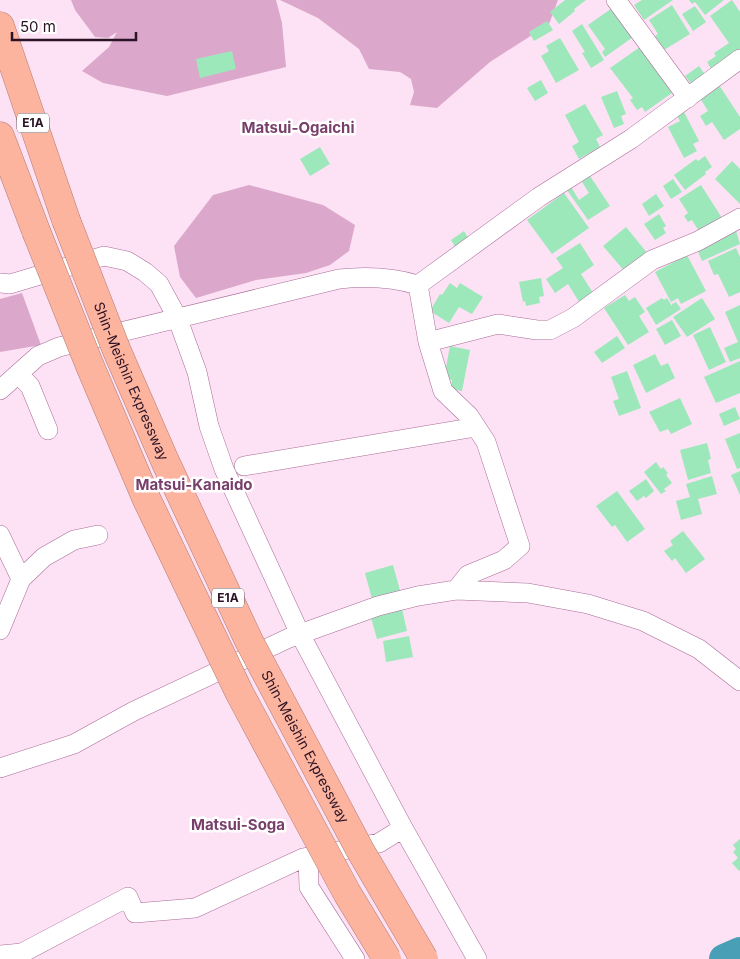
<svg xmlns="http://www.w3.org/2000/svg" width="740" height="959" viewBox="0 0 740 959" font-family="Inter,sans-serif">
	<rect width="100%" height="100%" fill="#fde1f4"/>
	<path fill="#dba8cc" d="M71,0H276L282,23L286,67L167,96L103,83L82,71L109,47L117,32L108,38L95,37L75,10Z
		M280,0H558L549,24L490,62L437,108L410,105L414,92L411,79L400,72L369,69L359,49L318,18Z
		M249,185L323,205L355,225L349,251L330,265L306,273L256,280L196,298L180,277L174,246L213,195Z
		M22,293L41,345L0,352V299Z"/>
	<g fill="none" stroke-linecap="round" stroke-linejoin="round">
		<path stroke="#499fb5" stroke-width="30" d="M724,959L740,952"/>
	</g>
	<path fill="#9de8bb" d="M565,0H586L574,9L575,11L559,24L550,12Z
		M642,0H673L644,20L634,5Z
		M689,0H724L705,15L695,2L692,4Z
		M732,0L740,12V53L713,72L707,62L716,56L714,53L729,43L710,16Z
		M672,5L690,34L664,50L655,36L658,34L649,20Z
		M615,6L633,37L605,57L602,52L605,49L588,25Z
		M695,6L706,22L693,31L682,14Z
		M547,21L553,30L534,41L529,32Z
		M582,24L604,60L591,68L582,53L585,52L572,31Z
		M560,38L579,70L556,83L541,56L549,51L546,46Z
		M640,47L672,93L645,112L642,107L637,110L630,100L633,98L610,68Z
		M232,51L236,69L200,78L196,59Z
		M699,66L706,76L693,86L685,76Z
		M541,80L548,93L535,101L527,88Z
		M717,82L740,117V129L724,140L712,122L706,126L700,116L708,111L698,95Z
		M617,91L626,114L621,116L624,124L614,128L601,97Z
		M585,104L603,135L596,139L600,147L579,159L572,146L579,142L565,115Z
		M684,112L699,141L693,144L697,151L684,158L668,127L680,121L677,116Z
		M320,147L330,164L310,176L300,159Z
		M705,156L712,167L705,172L706,174L685,190L674,175L696,159L698,161Z
		M732,161L740,169V204L715,179Z
		M590,176L610,206L588,220L567,190L571,187L579,200L589,193L582,182Z
		M673,179L682,192L671,199L663,186Z
		M701,185L722,218L700,233L692,220L688,222L684,216L688,213L679,199Z
		M564,193L589,228L552,254L527,220Z
		M656,194L664,206L649,216L642,204Z
		M659,214L666,226L663,228L666,233L655,240L644,224Z
		M626,227L648,254L626,273L603,246Z
		M464,231L470,241L457,250L451,240Z
		M736,231L740,244L702,261L697,249Z
		M580,243L594,265L581,274L595,296L581,305L568,284L555,293L546,279L563,268L556,258Z
		M736,248L740,257V292L729,297L718,274L714,275L708,261Z
		M687,255L706,291L681,304L678,298L671,302L655,272Z
		M541,278L544,296L539,297L540,303L526,306L525,301L523,302L519,282Z
		M450,283L457,288L460,283L483,297L472,314L459,307L449,323L430,311L440,294L442,295Z
		M625,295L629,301L635,297L645,312L639,316L649,332L628,345L604,308Z
		M662,298L664,300L667,298L672,306V304L676,302L681,309L656,325L646,308Z
		M702,298L715,319L687,337L673,317Z
		M740,305V358L730,362L724,348L738,342L725,312Z
		M672,320L681,336L665,345L656,329Z
		M710,327L726,362L709,370L693,335Z
		M617,336L625,348L602,363L594,352Z
		M450,346L470,350L462,391L451,389L452,380L444,378Z
		M655,354L661,366L668,363L675,378L646,393L633,365Z
		M740,361V393L716,403L704,377Z
		M627,371L641,408L619,416L613,401L619,399L611,377Z
		M680,398L692,424L671,434L668,429L660,432L649,412Z
		M735,407L740,419L724,426L719,414Z
		M740,433V468L737,469L725,439Z
		M707,443L711,459L708,460L711,473L688,480L680,450Z
		M656,462L661,469L663,467L668,473L666,475L672,483L664,489L666,491L661,494L644,472Z
		M740,471V495L731,475Z
		M712,476L717,494L698,499L702,514L681,520L676,501L690,497L686,484Z
		M646,479L654,491L646,498L644,496L637,501L629,491Z
		M617,491L645,529L627,542L615,525L612,527L596,506Z
		M683,531L705,559L686,573L675,558L672,561L664,551L673,545L670,541Z
		M393,565L401,594L372,599L365,573Z
		M402,609L407,631L377,639L371,618Z
		M409,636L413,657L386,662L383,641Z
		M740,839V870L739,871L732,863L738,858L733,852L736,849L733,845Z"/>
	<g fill="none" stroke-linecap="round" stroke-linejoin="round">
		<g stroke="#a96c99" stroke-width="20">
			<path id="street" d="M616,0L688,98
				M0,283L10,284L104,256L127,261L145,272L159,284L177,317L197,372L209,426L224,469L300,634L403,828L477,959
				M418,285L539,197L631,139L740,59
				M418,285L428,342L443,391L469,416L486,442L520,546L504,560L468,575L456,590
				M428,342L498,324L537,330H550L573,318L652,260L698,241L740,218
				M18,374L30,386L48,430
				M0,390L38,356L59,347L339,279C366,276 392,277 418,285
				M244,466L476,427
				M0,535L21,579
				M0,630L21,579L44,557L74,540L98,535
				M0,768L74,744L134,711L289,638L378,606L418,596L456,590L528,593L588,604L643,621L699,649L740,681
				M308,857L309,887L355,959
				M0,955L22,953L128,897L135,913L195,908L303,858L379,843L403,828"/>
		</g>
		<g stroke="#b37c74" stroke-width="29">
			<path id="highway" d="M0,26L66,220
				M0,136L36,231"/>
		</g>
		<use href="#street" stroke="#fff" stroke-width="19"/>
		<use href="#highway" stroke="#fcb49f" stroke-width="28"/>
		<g stroke="#b37c74" stroke-width="29" stroke-linecap="butt">
			<g id="highway-bridge">
				<path id="s1" d="M66,220L117,351L165,461L249,641L360,850L424,959"/>
				<path d="M36,231L90,366L147,500L240,694L347,893L387,959"/>
			</g>
		</g>
		<use href="#highway-bridge" stroke="#fcb49f" stroke-width="28"/>
	</g>
	<g text-anchor="middle" stroke-width="5" stroke-linejoin="round" paint-order="stroke">
		<g fill="#fff" stroke="#6b5a66" stroke-width="1">
			<rect x="17" y="113.5" width="32" height="19" rx="4"/>
			<rect x="212" y="588.5" width="32" height="19" rx="4"/>
		</g>
		<g font-size="12" font-weight="bold" fill="#2b1325">
			<text x="33" y="127">E1A</text>
			<text x="228" y="602">E1A</text>
		</g>
		<g font-size="14" fill="#2b1325" stroke="#fff">
			<text dy="5" stroke="none"><textPath href="#s1" startOffset="174">Shin-Meishin Expressway</textPath></text>
			<text dy="5" stroke="none"><textPath href="#s1" startOffset="579">Shin-Meishin Expressway</textPath></text>
		</g>
		<g font-size="15" font-weight="bold" fill="#783f6a" stroke="#fff">
			<text x="298" y="133">Matsui-Ogaichi</text>
			<text x="194" y="490">Matsui-Kanaido</text>
			<text x="238" y="830">Matsui-Soga</text>
		</g>
	</g>
	<path d="M12 32v8h124v-8" fill="none" stroke="#2b1325" stroke-width="2.5"/>
	<text x="20" y="32" font-size="15" fill="#2b1325" stroke="#ffffff" stroke-width="4" paint-order="stroke">50 m</text>
</svg>
